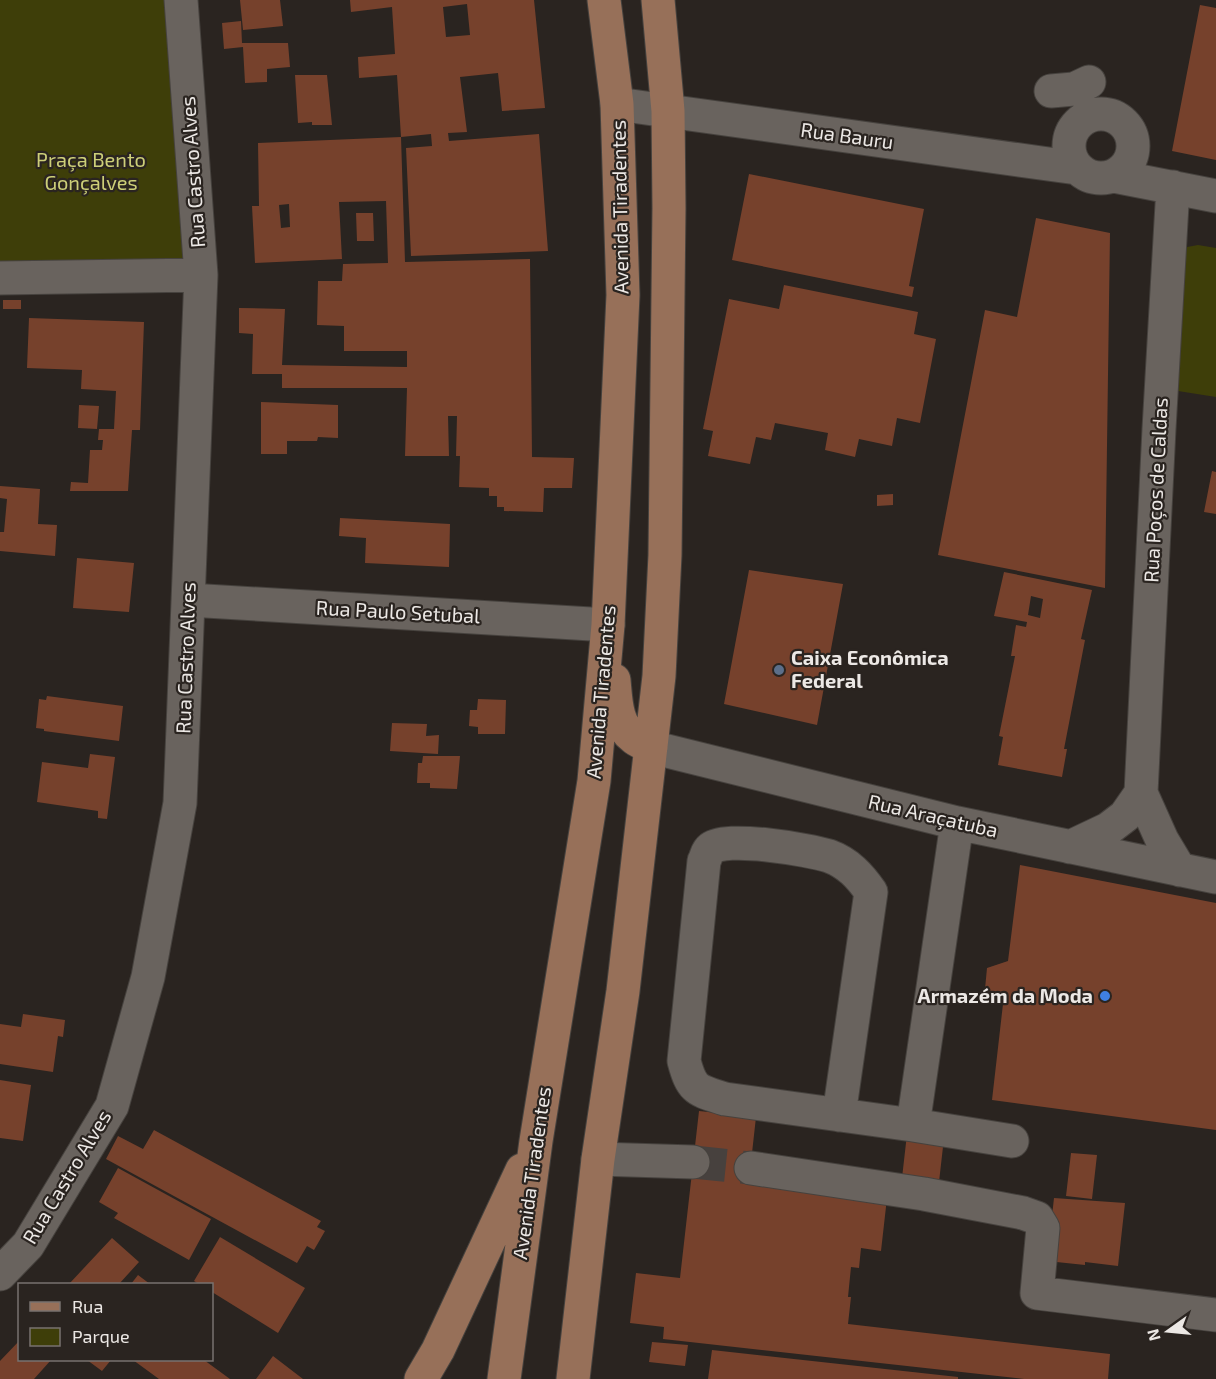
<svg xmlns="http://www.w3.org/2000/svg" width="1216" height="1379" viewBox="0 0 1216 1379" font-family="'Exo 2',sans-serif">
	<rect width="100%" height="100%" fill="#2a2420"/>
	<path fill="#3e3e09" d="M0,0H167L191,264L0,268Z
		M1198,245L1216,248V397L1178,391L1180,259L1187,247Z"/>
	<path fill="#76412c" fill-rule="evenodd" d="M240,0H280L283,26L243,30Z
		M350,0H534L545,108L502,111L498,73L460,77L467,132L448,133L449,141L539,134L548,251L411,256L406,148L432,146L431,134L401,137L397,75L359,78L358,57L395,54L392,7L351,12ZM467,4L470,35L446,37L443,7Z
		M1200,5L1216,8V160L1172,151Z
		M241,21L242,43H288L290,67L267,69V82L245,83L243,47L224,49L222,23Z
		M295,75H327L332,125H312V122L298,123Z
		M401,137L405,262L530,259L532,457L574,458L572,488H544L543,512L504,511V507H497V496H489V488L459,487L460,456H456L457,416H448L449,456H405L407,388H282V374H252L253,334L239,333V308L285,309L282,365L407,367V351H344V326L317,325L318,281H342L343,264L388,263L386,201L339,202L342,259L255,263L252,206H259L258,143ZM289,204L290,227L281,228L279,205Z
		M749,174L924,209L909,286L914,287L912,297L732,260Z
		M356,213H373L374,241H357Z
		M1036,218L1110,233L1105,588L938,555L985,310L1017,317Z
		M784,285L918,312L914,334L936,339L920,423L897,418L892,446L859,439L855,457L825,450L828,433L775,423L771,440L756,437L750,464L708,456L713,431L703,429L729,299L779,309Z
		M3,300H21V309H3Z
		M29,318L144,322L140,430H132L128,491H70L71,482L88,483L90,450H102L103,440H98L99,429H114L116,391L81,389L82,370L27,368Z
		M261,402L338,405V438L318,437L317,441H287V454H261Z
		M79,405L99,406L97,429L78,428Z
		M1212,471L1216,472V514L1204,512Z
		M0,486L40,489L38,524L57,525L55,556L0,551V532H4L7,499L0,498Z
		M893,494V505L877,506V495Z
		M340,518L450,524L449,567L365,563L366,538L339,536Z
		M77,558L134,563L129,612L73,608Z
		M749,570L843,584L817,725L724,704Z
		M1004,572L1092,590L1081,639L1085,640L1064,749H1067L1062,777L998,765L1003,737L999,736L1015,656H1011L1016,625L1026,627L1027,622L994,616ZM1031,596L1043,599L1040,618L1028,615Z
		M47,696L123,706L119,741L44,731V729L36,728L39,699L46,700Z
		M478,699L506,700L505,734H478V727L469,726L470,710H477Z
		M392,723L427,724L426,736L439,735L438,754L390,751Z
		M90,754L115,757L107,819L98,818V811L37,802L42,762L88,768Z
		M423,756H460L457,789L430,788V783H417L418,763H422Z
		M1020,865L1216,903V1130L992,1100L1003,1004L985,989L987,968L1008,961Z
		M23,1014L65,1020L63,1037L58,1036L53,1072L0,1064V1024L21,1027Z
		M0,1080L31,1085L23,1141L0,1138Z
		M699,1111L756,1117L749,1180L887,1198L881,1251L861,1248L859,1268L851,1267L848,1297H851L848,1324L1110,1354L1108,1379H1024L663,1339L664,1327L630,1323L636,1273L680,1278Z
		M154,1130L321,1221L317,1227L325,1231L314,1250L307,1246L297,1263L106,1159L118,1136L143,1149Z
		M907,1134L944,1138L939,1182L902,1178Z
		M1071,1153L1097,1155L1092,1199L1066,1196Z
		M118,1168L211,1219L189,1260L114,1218L118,1213L99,1202Z
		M1054,1198L1125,1203L1118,1266L1085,1262V1265L1047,1261Z
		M220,1237L305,1288L278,1333L212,1292V1284H199L194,1281Z
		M112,1238L139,1262L119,1284H69Z
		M138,1275L150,1284H131Z
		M20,1340V1360H51L34,1379H0V1361Z
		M652,1342L688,1345L685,1366L649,1362Z
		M712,1350L958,1377V1379H708Z
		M273,1356L303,1379H256Z
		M87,1360H111L102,1371Z
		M133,1360H204L230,1379H159Z"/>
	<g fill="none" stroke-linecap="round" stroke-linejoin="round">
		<path stroke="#47413e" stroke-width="33" stroke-dasharray="33 16" stroke-linecap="butt" d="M693,1162L751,1168"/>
		<g stroke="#46423e" stroke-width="35">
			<path id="minor" d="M1051,91L1074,89L1089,82
				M617,104L1077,168
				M1069 146a32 32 0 1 1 64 0a32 32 0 1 1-64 0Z
				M1114,176L1216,196
				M1173,187L1159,429L1141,793L1162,840L1180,870
				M0,278L201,275
				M189,600L608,625
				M651,747L957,823L1216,877
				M1070,847L1108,829L1125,816L1141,793
				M839,1115L871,892C860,876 848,863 829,856C810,850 724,835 710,849C707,851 706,858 704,861L684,1061C692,1091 697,1090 725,1099L913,1125L957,823
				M913,1125L1012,1141
				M598,1159L693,1162
				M751,1168L924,1194L1023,1213L1037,1218L1043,1228L1037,1293L1216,1315
				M0,1274L28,1245L112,1106L148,977L180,803L201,275L181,0"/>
		</g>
		<g stroke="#46423e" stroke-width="35">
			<path id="major" d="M614,680C616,701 616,725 634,738C638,742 646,744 651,747
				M421,1379L438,1350L522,1170
				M504,1379L536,1141L594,781L608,625L623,295L617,104L604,0
				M573,1379L598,1159L623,991L659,676L665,555L669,208L668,111L658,0"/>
		</g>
		<use href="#minor" stroke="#69635e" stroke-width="33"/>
		<use href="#major" stroke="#977059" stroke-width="33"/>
	</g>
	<circle fill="#5c6f8a" stroke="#2a2420" stroke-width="2" cx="779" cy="670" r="6"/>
	<circle fill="#3f7fe0" stroke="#2a2420" stroke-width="2" cx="1105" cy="996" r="6"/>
	<g text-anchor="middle" stroke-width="4.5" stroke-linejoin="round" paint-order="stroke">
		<g font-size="20" fill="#ece8e5" stroke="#2a2420">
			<text transform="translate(847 136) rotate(8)" y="7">Rua Bauru</text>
			<text transform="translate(193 172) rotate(-94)" y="7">Rua Castro Alves</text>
			<text transform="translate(620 207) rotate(-91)" y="7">Avenida Tiradentes</text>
			<text transform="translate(1156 490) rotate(-87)" y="7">Rua Poços de Caldas</text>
			<text transform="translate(398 612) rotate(3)" y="7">Rua Paulo Setubal</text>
			<text transform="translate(186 658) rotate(-88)" y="7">Rua Castro Alves</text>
			<text transform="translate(601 692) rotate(-85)" y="7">Avenida Tiradentes</text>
			<text transform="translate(933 816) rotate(13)" y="7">Rua Araçatuba</text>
			<text transform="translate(532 1173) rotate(-82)" y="7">Avenida Tiradentes</text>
			<text transform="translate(67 1177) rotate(-59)" y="7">Rua Castro Alves</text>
		</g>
		<g font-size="20" fill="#cdcf78" stroke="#2a2420">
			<text x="91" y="167">Praça Bento<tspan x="91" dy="23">Gonçalves</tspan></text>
		</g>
		<g font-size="20" font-weight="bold" fill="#ece8e5" stroke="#2a2420" text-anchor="start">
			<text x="791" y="665">Caixa Econômica<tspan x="791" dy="23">Federal</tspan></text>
			<text x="1093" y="1003" text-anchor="end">Armazém da Moda</text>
		</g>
	</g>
	<rect x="18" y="1283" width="195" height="78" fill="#2a2420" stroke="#78726f" stroke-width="1.5"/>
	<rect x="30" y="1302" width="30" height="9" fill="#977059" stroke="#78726f" stroke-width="1.5"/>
	<text x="72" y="1313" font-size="18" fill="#ece8e5">Rua</text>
	<rect x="30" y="1328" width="30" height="18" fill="#3e3e09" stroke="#78726f" stroke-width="1.5"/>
	<text x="72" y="1343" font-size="18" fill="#ece8e5">Parque</text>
	<g transform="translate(1168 1331) rotate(255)" stroke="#2a2420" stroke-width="4.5" paint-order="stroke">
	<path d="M0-4.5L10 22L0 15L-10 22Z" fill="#ece8e5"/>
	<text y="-9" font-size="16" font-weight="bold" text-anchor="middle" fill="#ece8e5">N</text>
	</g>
</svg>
